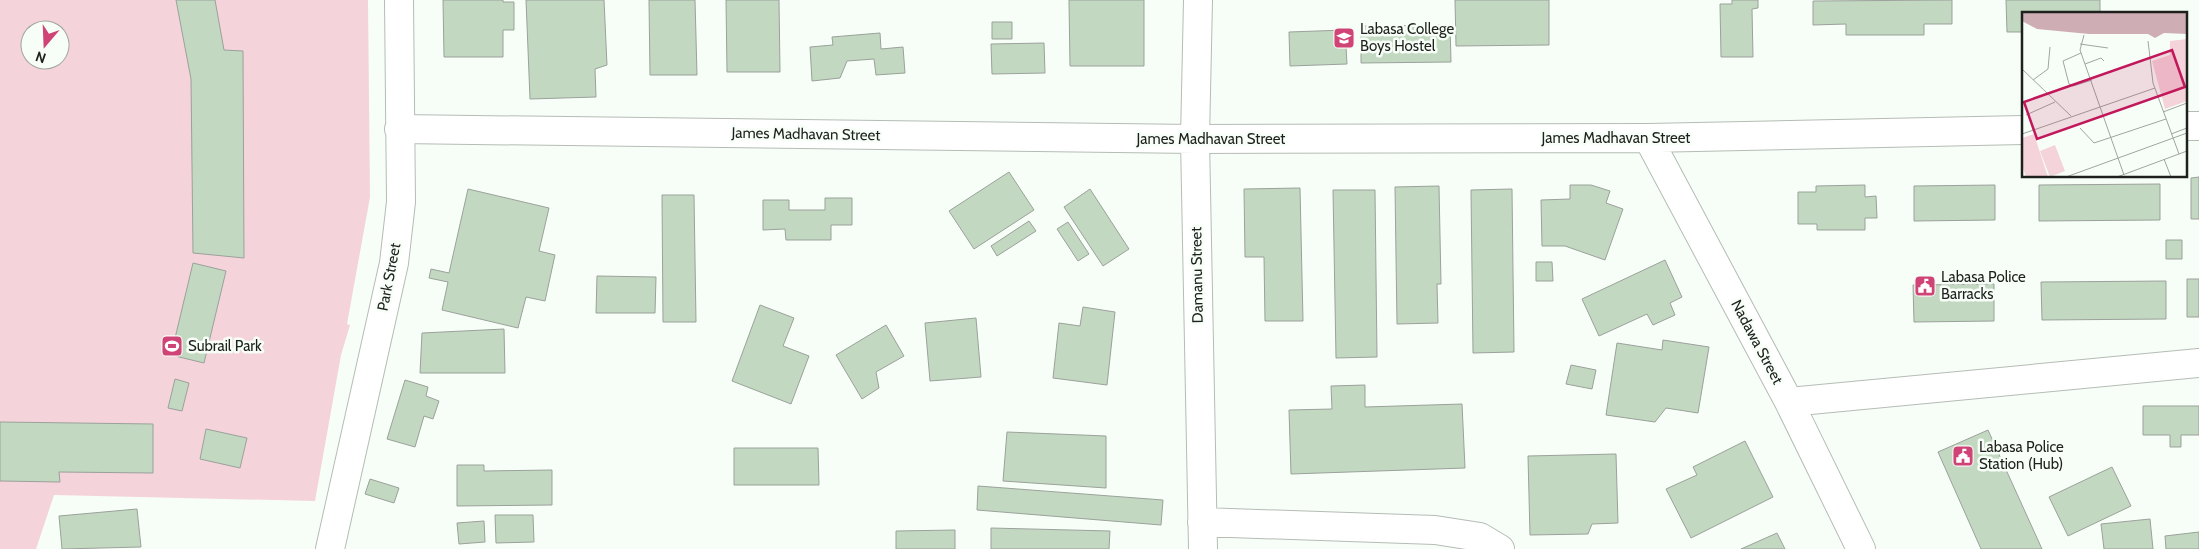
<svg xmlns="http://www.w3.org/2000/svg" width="2199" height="549" viewBox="0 0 2199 549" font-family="Cabin,sans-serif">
	<rect width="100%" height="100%" fill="#f7fef7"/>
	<path fill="#f5d3db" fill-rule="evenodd" d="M0,0H368L370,197L347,324L350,325L341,355L315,501L54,495L36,549H0ZM30,30H60V60H30Z"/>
	<path fill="#c2d8c0" stroke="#9ba19b" d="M176,0H215L224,50L243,51L244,258L193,253L191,79Z
		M443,0H503V2H514V30H503V57H444Z
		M526,0H604L607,65L595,69L596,97L530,99Z
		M649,0H695L697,75H650Z
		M726,0H779L780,72H727Z
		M1069,0H1144V66H1070Z
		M1455,0H1549V45L1456,46Z
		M1732,0H1758V8L1752,9L1753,57H1721L1720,4H1732Z
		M1952,0V24H1924V35H1846V24L1813,25V1Z
		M2006,0H2100V14H2023V32H2007Z
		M992,22H1012V39H992Z
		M1450,25L1451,62L1361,63V26Z
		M1345,30L1347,64L1290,66L1289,32Z
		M880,33L881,49L903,47L905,73L876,75L874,59L847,61L840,78L812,81L810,47L833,45L832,37Z
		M1044,43L1045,73L992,74L991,44Z
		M1009,172L1034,210L974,249L949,211Z
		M2199,177V219H2191V178Z
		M2160,184V220L2039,221V185Z
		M1570,185H1591L1610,191L1606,203L1623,209L1605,260L1565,246H1542L1541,200L1570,199Z
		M1865,185V197L1876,196L1877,218H1865V230H1817V224H1798V192H1816V186Z
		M1995,185V220L1914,221V186Z
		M1439,186L1441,284H1437L1438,323L1397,324L1395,187Z
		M1300,188L1303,321H1265L1264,257H1245L1244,189Z
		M468,189L549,208L539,251L555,255L545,301L526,297L518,328L442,310L448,282L429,278L431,269L449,273Z
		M1090,189L1129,249L1103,266L1064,207Z
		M1512,189L1514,352L1473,353L1471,190Z
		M1333,190H1375L1377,357L1336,358Z
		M662,195H694L696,322H663Z
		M825,198H852V225H831V240H786L785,229L763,230V200H789V210H825Z
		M1029,221L1036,231L997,256L991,246Z
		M1068,222L1089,254L1078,261L1057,229Z
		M2166,240H2182V259H2166Z
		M1665,260L1682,297L1670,303L1675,315L1653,325L1647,314L1599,336L1582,299Z
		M1536,262H1552L1553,281H1536Z
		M193,263L226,271L204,363L171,355Z
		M597,276L656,277L655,313H596Z
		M2187,279H2199V317H2187Z
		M2166,281V319L2042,320L2041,282Z
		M1994,284V321L1914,322L1913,285Z
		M760,305L794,318L783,346L809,356L791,404L732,381Z
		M1083,307L1115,312L1107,385L1053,378L1059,323L1080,326Z
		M976,318L981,377L930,381L925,323Z
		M886,325L904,356L876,372L879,388L862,399L836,355Z
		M504,329L505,373H420L422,333Z
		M1663,340L1709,347L1698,413L1666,408L1655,422L1606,415L1617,343L1662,350Z
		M1571,365L1596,370L1592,389L1566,384Z
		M175,379L189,383L182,411L168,408Z
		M405,380L428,387L426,396L439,401L433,419L424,416L415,447L387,439Z
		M1365,385V407L1462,404L1465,468L1291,474L1289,410L1332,409L1331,386Z
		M2143,406H2199V435H2181V447H2170V435H2143Z
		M0,422L153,424V473L59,472L60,482L0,481Z
		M206,429L247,438L240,468L200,459Z
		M1988,430L2042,549H1981L1938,452Z
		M1007,432L1106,436V488L1003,481Z
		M1745,441L1773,497L1691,538L1666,489L1697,475L1693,467Z
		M734,448H818L819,485H734Z
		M1616,454L1618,523L1592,524L1588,534L1530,535L1528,456Z
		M457,465H484V471L552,470V505L457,506Z
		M2112,467L2131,506L2068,536L2049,497Z
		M370,479L399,488L394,503L365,494Z
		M978,486L1163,500L1161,525L977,510Z
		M137,509L141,547L62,549L59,516Z
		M495,515H533L534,542L496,543Z
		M2150,519L2153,549H2104L2101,524Z
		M484,521L485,542L459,544L457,523Z
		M991,528L1110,531L1109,549H991Z
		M955,530V549H896V531Z
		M2199,532V549H2166L2165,536Z
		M1777,533L1785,549H1741Z"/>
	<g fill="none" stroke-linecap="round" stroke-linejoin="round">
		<g stroke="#b5bcb5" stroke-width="30">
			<path id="minor" d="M1198,0L1195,139L1203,549
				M2185,126H2199
				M399,129L1195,139L1648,138L2023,130
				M1648,138L1789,402L1861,549
				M1789,402L2199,363
				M1202,522L1435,530L1480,537L1500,549
				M330,549L394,263L401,202L399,0"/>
		</g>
		<use href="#minor" stroke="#fff" stroke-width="28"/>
	</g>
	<defs>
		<g id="university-square" transform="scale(1.125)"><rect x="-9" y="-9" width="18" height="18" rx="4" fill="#cf4376" stroke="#f7fef7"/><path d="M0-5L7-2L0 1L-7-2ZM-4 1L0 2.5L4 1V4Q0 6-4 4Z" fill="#fff"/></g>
		<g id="civic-square" transform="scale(1.125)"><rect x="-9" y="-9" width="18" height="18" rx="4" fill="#cf4376" stroke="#f7fef7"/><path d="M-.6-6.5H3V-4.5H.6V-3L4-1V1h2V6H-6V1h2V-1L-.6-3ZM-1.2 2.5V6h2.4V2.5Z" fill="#fff"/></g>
		<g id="stadium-square" transform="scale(1.125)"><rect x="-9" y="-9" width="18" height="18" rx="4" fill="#cf4376" stroke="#f7fef7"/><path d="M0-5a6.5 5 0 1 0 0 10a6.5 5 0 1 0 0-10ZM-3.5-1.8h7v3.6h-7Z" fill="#fff"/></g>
	</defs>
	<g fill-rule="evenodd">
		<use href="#university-square" x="1344" y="38"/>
		<use href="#civic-square" x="1925" y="286"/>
		<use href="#stadium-square" x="172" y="346"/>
		<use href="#civic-square" x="1963" y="456"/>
	</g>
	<g text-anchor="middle" stroke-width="5" stroke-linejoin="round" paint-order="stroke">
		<g font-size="15" fill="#1e201d" stroke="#f7fef7" text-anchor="start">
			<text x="1360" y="34">Labasa College<tspan x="1360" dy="17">Boys Hostel</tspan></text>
			<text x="1941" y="282">Labasa Police<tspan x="1941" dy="17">Barracks</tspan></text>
			<text x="188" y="351">Subrail Park</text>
			<text x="1979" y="452">Labasa Police<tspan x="1979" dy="17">Station (Hub)</tspan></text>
		</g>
		<g font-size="15" fill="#1e201d" stroke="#f7fef7">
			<text transform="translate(806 134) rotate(1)" y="5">James Madhavan Street</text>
			<text x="1616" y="143">James Madhavan Street</text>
			<text x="1211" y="144">James Madhavan Street</text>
			<text transform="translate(1197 275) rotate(-91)" y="5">Damanu Street</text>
			<text transform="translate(389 277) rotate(-79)" y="5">Park Street</text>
			<text transform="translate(1757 342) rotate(62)" y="5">Nadawa Street</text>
		</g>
	</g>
	<g transform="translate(2022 12)">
		<rect width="165" height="165" fill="#f7fef7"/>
		<path d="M165,27V89L143,97L130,49L148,43V29ZM12,122L26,165H4L0,153V126ZM33,133L43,159L28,165L18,139Z" fill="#f5d3db"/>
		<path d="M0,0L165,1V22L142,21L133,26L126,22H67L15,17L0,9Z" fill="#cfadb5"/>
		<path fill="none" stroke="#a0a5a0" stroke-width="1" d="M62,23L58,38L102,163M126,29L131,71L157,142M58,32L86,36M59,41L41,49L47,72L51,74L70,68M63,52L79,46L82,49M0,57L49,104M11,68L26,57L28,35M141,100L165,91M4,103L33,90M58,116L72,131L144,107M0,122L133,76M149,122L165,116M142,147L149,165M44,165L165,121M95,165L165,139"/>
		<path fill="#c2185b" fill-opacity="0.15" stroke="#c2185b" stroke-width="2.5" d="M150,38L163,75L15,127L2,90Z"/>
		<rect width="165" height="165" fill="none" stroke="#1e201d" stroke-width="2.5"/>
	</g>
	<g transform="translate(45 45) rotate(199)"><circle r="24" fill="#f7fef7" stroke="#a0a5a0"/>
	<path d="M0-4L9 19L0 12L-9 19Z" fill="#cf4376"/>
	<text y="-8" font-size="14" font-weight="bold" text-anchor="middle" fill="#1e201d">N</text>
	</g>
</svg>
